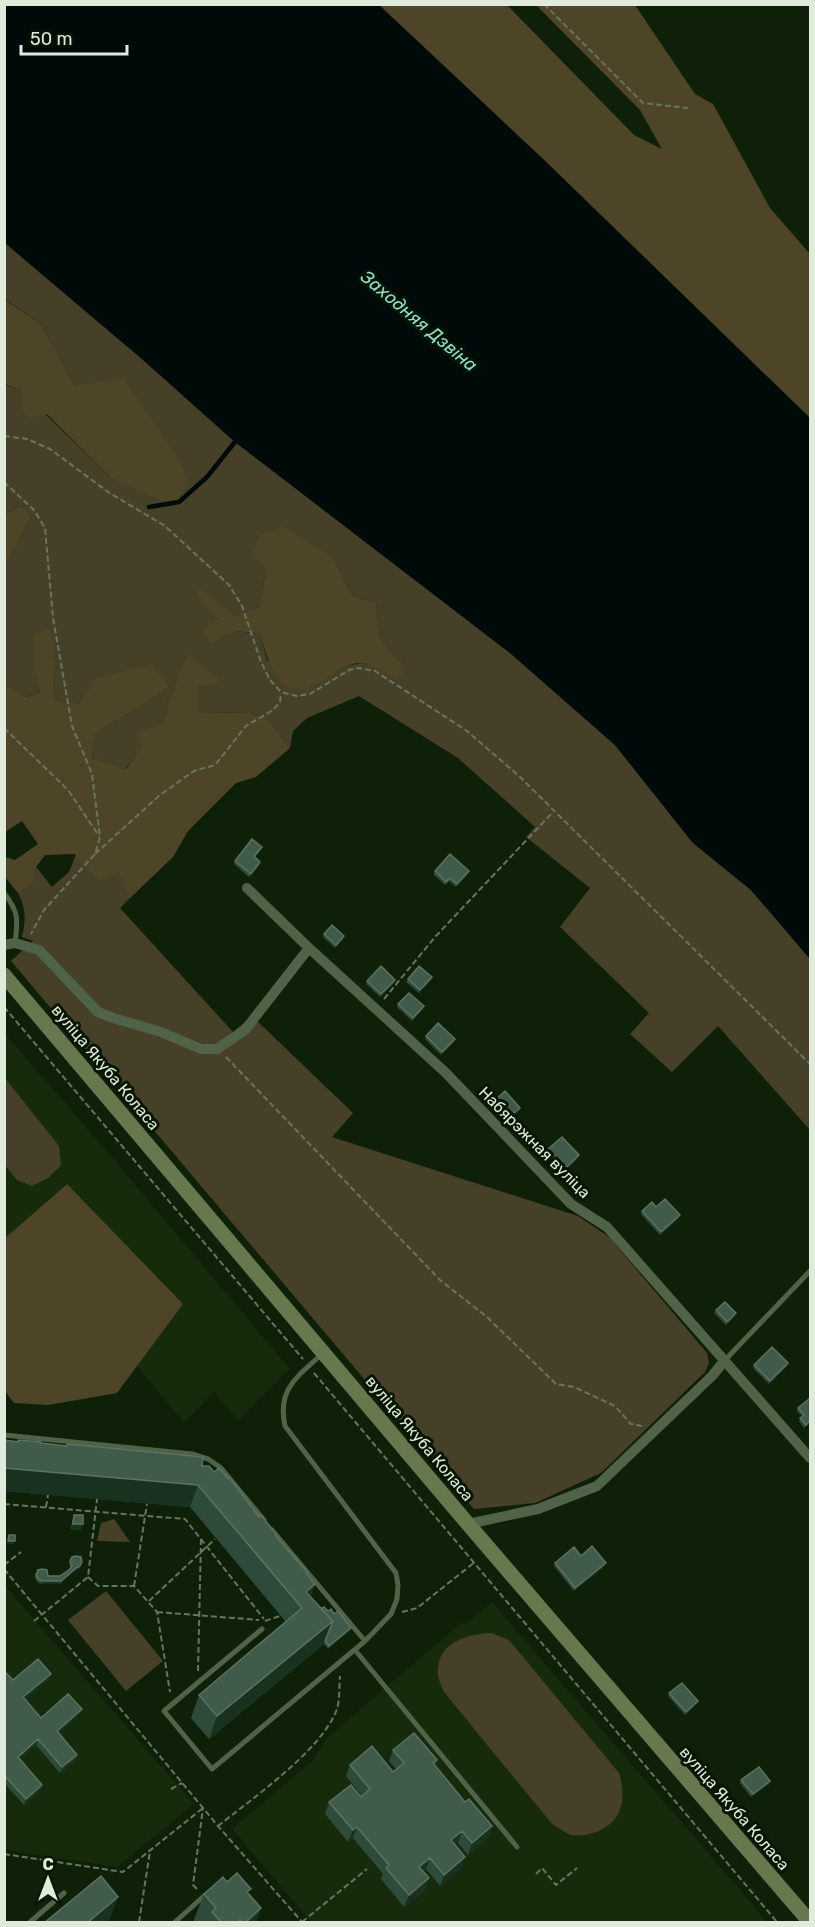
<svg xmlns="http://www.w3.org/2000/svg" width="815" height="1927" viewBox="0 0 815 1927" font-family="Rubik,sans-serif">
	<rect width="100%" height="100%" fill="#0f2008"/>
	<path fill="#162a0c" d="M4,1033L105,1149L290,1369L238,1420L214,1392L184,1423L137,1366L182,1304L66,1184L5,1238Z
		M4,1585L194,1804L117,1867L5,1850Z
		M492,1602L752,1904L767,1922H311L232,1829L313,1760L328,1737L462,1622L464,1625Z"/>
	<path fill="#474029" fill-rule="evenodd" d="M5,243L142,359L235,442L510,653L615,745L693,843L751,890L810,959V1130L718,1026L672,1072L630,1034L649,1013L560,927L590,888L526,837L535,827L458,758L359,696L307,718L293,731L290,748L269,720L250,713L197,712V688L221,681L188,655L168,702L163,723L125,769L92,758L96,733L154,698L169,686L80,704L54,700L55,660L49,627L35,674L40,693L26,697L5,683V565L32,517L22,506L5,513L4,384L22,391L111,478L75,386L41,324L5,299ZM334,559L353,596L376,603C380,636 377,642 404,664L395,678C389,674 382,668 375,666C352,656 328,677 310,688L267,660L260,634L236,631L211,644L202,630L217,619L199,589L236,616L259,607L266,569Z
		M76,854L99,880L119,872L129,899L120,908L233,1032L252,1016L353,1113L332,1137L578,1216L609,1237L707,1353L709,1363L705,1372L601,1473L535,1503L474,1509L11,961L33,941L22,937C26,920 26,908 18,893L33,884L36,867L52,887L69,872Z
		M5,1078L59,1146L61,1165L48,1178L32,1186L17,1180L5,1165Z
		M114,1519L130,1542L97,1541L101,1523Z
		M106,1591L163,1661L126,1691L68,1620Z
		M491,1633L509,1640L619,1773C626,1799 624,1821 596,1832C588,1835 576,1837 568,1834C563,1831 557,1827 552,1824L444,1692C442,1687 438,1679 438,1674C436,1643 466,1634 491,1633Z"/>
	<path fill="#4e4528" d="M379,5H507L634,135L662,149L640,110L536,5H635L695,94L713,104L770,208L810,254V418L543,159Z
		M4,299L41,324L75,386L123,378L181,463L187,486L171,505L111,478L47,414L28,418L20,405L22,391L5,384Z
		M22,506L32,517L5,565V513Z
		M283,526L334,559L353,596L376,603C380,636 377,642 404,664L402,675L395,679C384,672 375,664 362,663C351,662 341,669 332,674C325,679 317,685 309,688C276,698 267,657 260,634L236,631L211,644L201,630L217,619L197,596L199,588L236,616L259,607L266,569L252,554L260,536Z
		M50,627L55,660L54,700L80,704L95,679L152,664L169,686L154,698L96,733L92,758L126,769L142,747L136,733L163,723L168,702L188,654L222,681L197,688V712L250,713L269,720L290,748L256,777L236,783L188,831L173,857L129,899L119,873L99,881L75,854L45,855L36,867L33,884L18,893L5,877V857L15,860L38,844L22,821L5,832V683L26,697L40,693L35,674L34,635Z
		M67,1184L183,1304L117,1393L48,1405L14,1403L5,1391V1238Z"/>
	<path fill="#000b09" d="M5,4L379,5L543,159L810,418V959L751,890L693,843L615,745L510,653L235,442L142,359L5,243Z"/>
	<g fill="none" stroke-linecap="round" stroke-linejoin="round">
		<path stroke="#000b09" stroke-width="4.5" d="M149,507L179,502L207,477L238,438"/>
		<path stroke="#667560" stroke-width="2" stroke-dasharray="6 3" stroke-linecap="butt" d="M544,4L643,103L688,108
			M4,436L27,439L50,449L108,492L165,526L229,585L242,606L261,662L270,680L281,692L297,696L310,694L349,670L358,668L375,671L467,731L519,776L810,1064
			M4,482L34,510L45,528L53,618L72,726L92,774L100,837L95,854L44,910L31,934
			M4,728L68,790L99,836
			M95,854L160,795L194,771L215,765L246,726L273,710L280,702L281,693
			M384,999L435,937L553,812
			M4,1007L303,1359
			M226,1057L440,1280L487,1317L556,1384L574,1387L615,1406L631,1424L642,1426
			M314,1373L777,1922
			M4,1504L185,1519L264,1619
			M46,1507L48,1495
			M4,1565L21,1552
			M4,1569L218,1826L302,1922
			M88,1577L98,1586H134L157,1612L170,1692
			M134,1586L147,1504
			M149,1601L215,1539
			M157,1612L259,1620
			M402,1612L417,1608L475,1562
			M34,1621L88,1577L97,1499
			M265,1621L280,1616
			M198,1671L201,1539
			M171,1789L182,1783
			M218,1826C253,1798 322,1750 337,1709C340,1699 339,1687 340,1676
			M4,1854L123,1872L203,1808
			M536,1874L542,1868L556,1885L577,1868
			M197,1889L193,1885L203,1808
			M139,1922L150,1851
			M302,1922L367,1869"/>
		<path stroke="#506348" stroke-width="5" d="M4,893C19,912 18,920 15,943
			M725,1360L810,1271
			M4,1435L192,1454L208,1459L221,1468L264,1520
			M272,1530L365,1641
			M262,1629L164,1711L212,1769L365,1641L391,1614L397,1599L398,1585L396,1573L285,1426C277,1389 297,1377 322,1354
			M355,1650L517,1847
			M30,1922L64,1893
			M175,1922L204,1896"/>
		<path stroke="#506348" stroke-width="10" d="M247,888L309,948L446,1073L571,1204L607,1227L810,1458
			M4,945L15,943L39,950L98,1012L113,1018L161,1032L201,1049H217L245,1030L309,948
			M468,1524L538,1509L597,1486L712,1376L725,1360"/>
		<path stroke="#67784f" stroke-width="15" d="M4,975L468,1524L810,1922"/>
	</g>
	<path fill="#2d4a3a" d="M262,847L261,850L255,857L259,865L249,877L234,864L235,861Z
		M435,871L468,874L456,887L449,881L445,885L433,874Z
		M324,934L343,939L335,948L323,937Z
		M432,977L431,980L419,993L406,982L408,979Z
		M395,980L394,983L380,997L366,984L367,981Z
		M398,1004L423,1009L412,1021L397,1007Z
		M426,1036L454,1042L441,1055L425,1039Z
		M494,1101L520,1108L519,1111L508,1120L493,1104Z
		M547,1150L579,1155L578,1158L563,1172L546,1153Z
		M656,1207L679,1218L660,1235L641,1214L642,1211Z
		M716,1310L735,1316L726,1325L714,1313Z
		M754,1365L787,1366L769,1384L753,1368Z
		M810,1398V1422L804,1428L799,1421L802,1416L797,1411L798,1408Z
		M4,1440L41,1443L202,1466L259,1517L315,1584L310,1597L321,1609L334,1614L351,1628L350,1630L328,1649L324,1644L209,1739L191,1718L199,1695L286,1622L190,1507L4,1491Z
		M74,1515L81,1530H71L72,1521Z
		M581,1556L605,1566L574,1591L554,1566L555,1563Z
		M72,1557L82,1562L79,1569L74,1571L60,1584H41L37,1582L35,1577L38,1570L48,1576H60L69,1570L71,1568L69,1564Z
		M4,1671L13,1680L49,1679L25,1699L41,1718L82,1709L79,1715L59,1733L77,1755L75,1761L60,1773L36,1745L20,1759L40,1791L24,1805L4,1783Z
		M669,1693L698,1701L697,1704L685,1715L668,1696Z
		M393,1750L437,1760L435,1766L465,1802L492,1826L488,1838L468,1855L458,1843L455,1845L461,1869L440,1886L426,1869L423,1872L429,1878L425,1890L404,1907L381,1879L383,1874L353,1838L348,1842L325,1814L329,1802L361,1797L362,1796L346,1776L350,1765L393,1772L396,1769L389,1761Z
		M741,1780L769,1784L751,1797L740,1783Z
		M227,1882L249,1894L261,1908L256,1923L193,1922L204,1894Z"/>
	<path fill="#19321f" d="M469,871L468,874L456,887L457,884Z
		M432,977L431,980L419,993L420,990Z
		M395,980L394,983L380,997L381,994Z
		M424,1006L423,1009L412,1021L413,1018Z
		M455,1039L454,1042L441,1055L442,1052Z
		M520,1108L519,1111L508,1120L509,1117Z
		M579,1155L578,1158L563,1172L565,1169Z
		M680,1215L679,1218L660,1235L661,1232Z
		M736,1313L735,1316L726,1325L727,1322Z
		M788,1363L787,1366L769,1384L770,1381Z
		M4,1468L198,1485L190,1507L4,1491Z
		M73,1524H83L81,1530H71Z
		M8,1541H15L14,1544H7Z
		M606,1563L605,1566L574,1591L575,1588Z
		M80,1566L79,1569L74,1571L60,1584H41L42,1581H61L76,1568Z
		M315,1584L307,1607L306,1592Z
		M333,1621L324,1644L209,1739L217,1716Z
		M351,1628L350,1630L328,1649L329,1646Z
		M51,1674L49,1679L21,1703L23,1697Z
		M698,1701L697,1704L685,1715L686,1712Z
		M82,1709L79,1715L55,1737L57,1731Z
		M38,1739L36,1745L16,1763L18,1757Z
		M77,1755L75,1761L60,1773L62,1767Z
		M770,1781L769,1784L751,1797L753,1794Z
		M42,1785L40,1791L24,1805L26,1799Z
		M492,1826L488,1838L468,1855L472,1843Z
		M357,1827L353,1838L348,1842L353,1830Z
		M462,1831L458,1843L447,1852L451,1840Z
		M465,1857L461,1869L440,1886L444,1875Z
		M430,1858L426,1869L415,1878L419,1867Z
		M429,1878L425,1890L404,1907L409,1895Z
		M118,1897L110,1919L106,1923H87Z
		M261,1908L256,1923H245Z"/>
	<path fill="#415b4b" stroke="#5a7262" stroke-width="1.5" d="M252,839L262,847L254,856L260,862L251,874L235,861Z
		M450,854L469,871L457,884L450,878L446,882L435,871Z
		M332,925L344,936L336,945L324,934Z
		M381,966L395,980L381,994L367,981Z
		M419,966L432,977L420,990L408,979Z
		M409,993L424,1006L413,1018L398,1004Z
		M438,1023L455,1039L442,1052L426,1036Z
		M505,1091L520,1108L509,1117L494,1101Z
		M562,1137L579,1155L565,1169L547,1150Z
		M665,1199L680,1215L661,1232L642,1211L652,1202L656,1207Z
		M725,1302L736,1313L727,1322L716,1310Z
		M772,1347L788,1363L770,1381L754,1365Z
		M810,1398V1420L806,1425L800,1418L804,1415L798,1408Z
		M4,1440L18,1442V1440L41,1442V1443L67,1446V1444L203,1457L202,1466H209L214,1472L219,1468L228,1479L229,1477L259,1517L261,1515L276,1534L275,1535L307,1572L306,1573L315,1584L306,1592L333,1621L217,1716L199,1695L302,1608L198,1485L4,1468Z
		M74,1515H83V1524H73Z
		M9,1535H15V1541H8Z
		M592,1546L606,1563L575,1588L555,1563L574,1547L581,1556Z
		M76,1556L81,1557L82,1562L80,1566L76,1568L61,1581H42L38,1579L36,1575L38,1570L42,1569L47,1570L48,1576H60L69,1570L72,1566L70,1561L72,1557Z
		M324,1607L328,1611L331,1609L334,1614L338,1611L351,1628L329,1646L325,1641L333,1621L321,1609Z
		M38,1659L51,1674L23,1697L41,1718L68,1694L82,1709L57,1731L77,1755L62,1767L38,1739L18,1757L42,1785L26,1799L4,1775V1671L13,1680Z
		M682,1683L698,1701L686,1712L669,1693Z
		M414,1733L437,1760L433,1763L465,1802L469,1799L492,1826L472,1843L462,1831L451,1840L465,1857L444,1875L430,1858L419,1867L429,1878L409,1895L386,1868L389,1865L357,1827L353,1830L329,1802L351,1785L361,1797L370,1789L350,1765L372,1746L393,1772L404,1763L393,1750Z
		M759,1767L770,1781L753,1794L741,1780Z
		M237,1873L251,1889L247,1892L261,1908L245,1923H243L240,1920L237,1923H222L212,1912L216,1908L204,1894L223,1877L227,1882Z
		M101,1876L118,1897L87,1923H44Z"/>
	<g text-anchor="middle" stroke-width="6" stroke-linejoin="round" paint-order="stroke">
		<g font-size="16" fill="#e0ebdb" stroke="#061602">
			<text transform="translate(106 1067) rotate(50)" y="6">вуліца Якуба Коласа</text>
			<text transform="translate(535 1142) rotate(45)" y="6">Набярэжная вуліца</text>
			<text transform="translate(420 1438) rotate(50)" y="6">вуліца Якуба Коласа</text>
			<text transform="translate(735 1808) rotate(49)" y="6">вуліца Якуба Коласа</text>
		</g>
		<g font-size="18" font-style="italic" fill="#93ddce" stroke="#061602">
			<text transform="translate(419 321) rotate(40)" y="6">Заходняя Дзвіна</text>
		</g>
	</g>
	<rect width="815" height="1927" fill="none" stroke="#e0ebdb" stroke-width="12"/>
	<g transform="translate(48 1879)" stroke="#061602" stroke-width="4.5" paint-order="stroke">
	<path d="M0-4.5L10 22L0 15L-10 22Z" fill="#e0ebdb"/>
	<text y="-9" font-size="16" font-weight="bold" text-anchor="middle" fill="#e0ebdb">С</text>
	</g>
	<path d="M21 45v9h106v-9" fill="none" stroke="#e0ebdb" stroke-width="3"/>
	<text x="30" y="45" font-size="18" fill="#e0ebdb" stroke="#061602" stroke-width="4.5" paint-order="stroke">50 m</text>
</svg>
